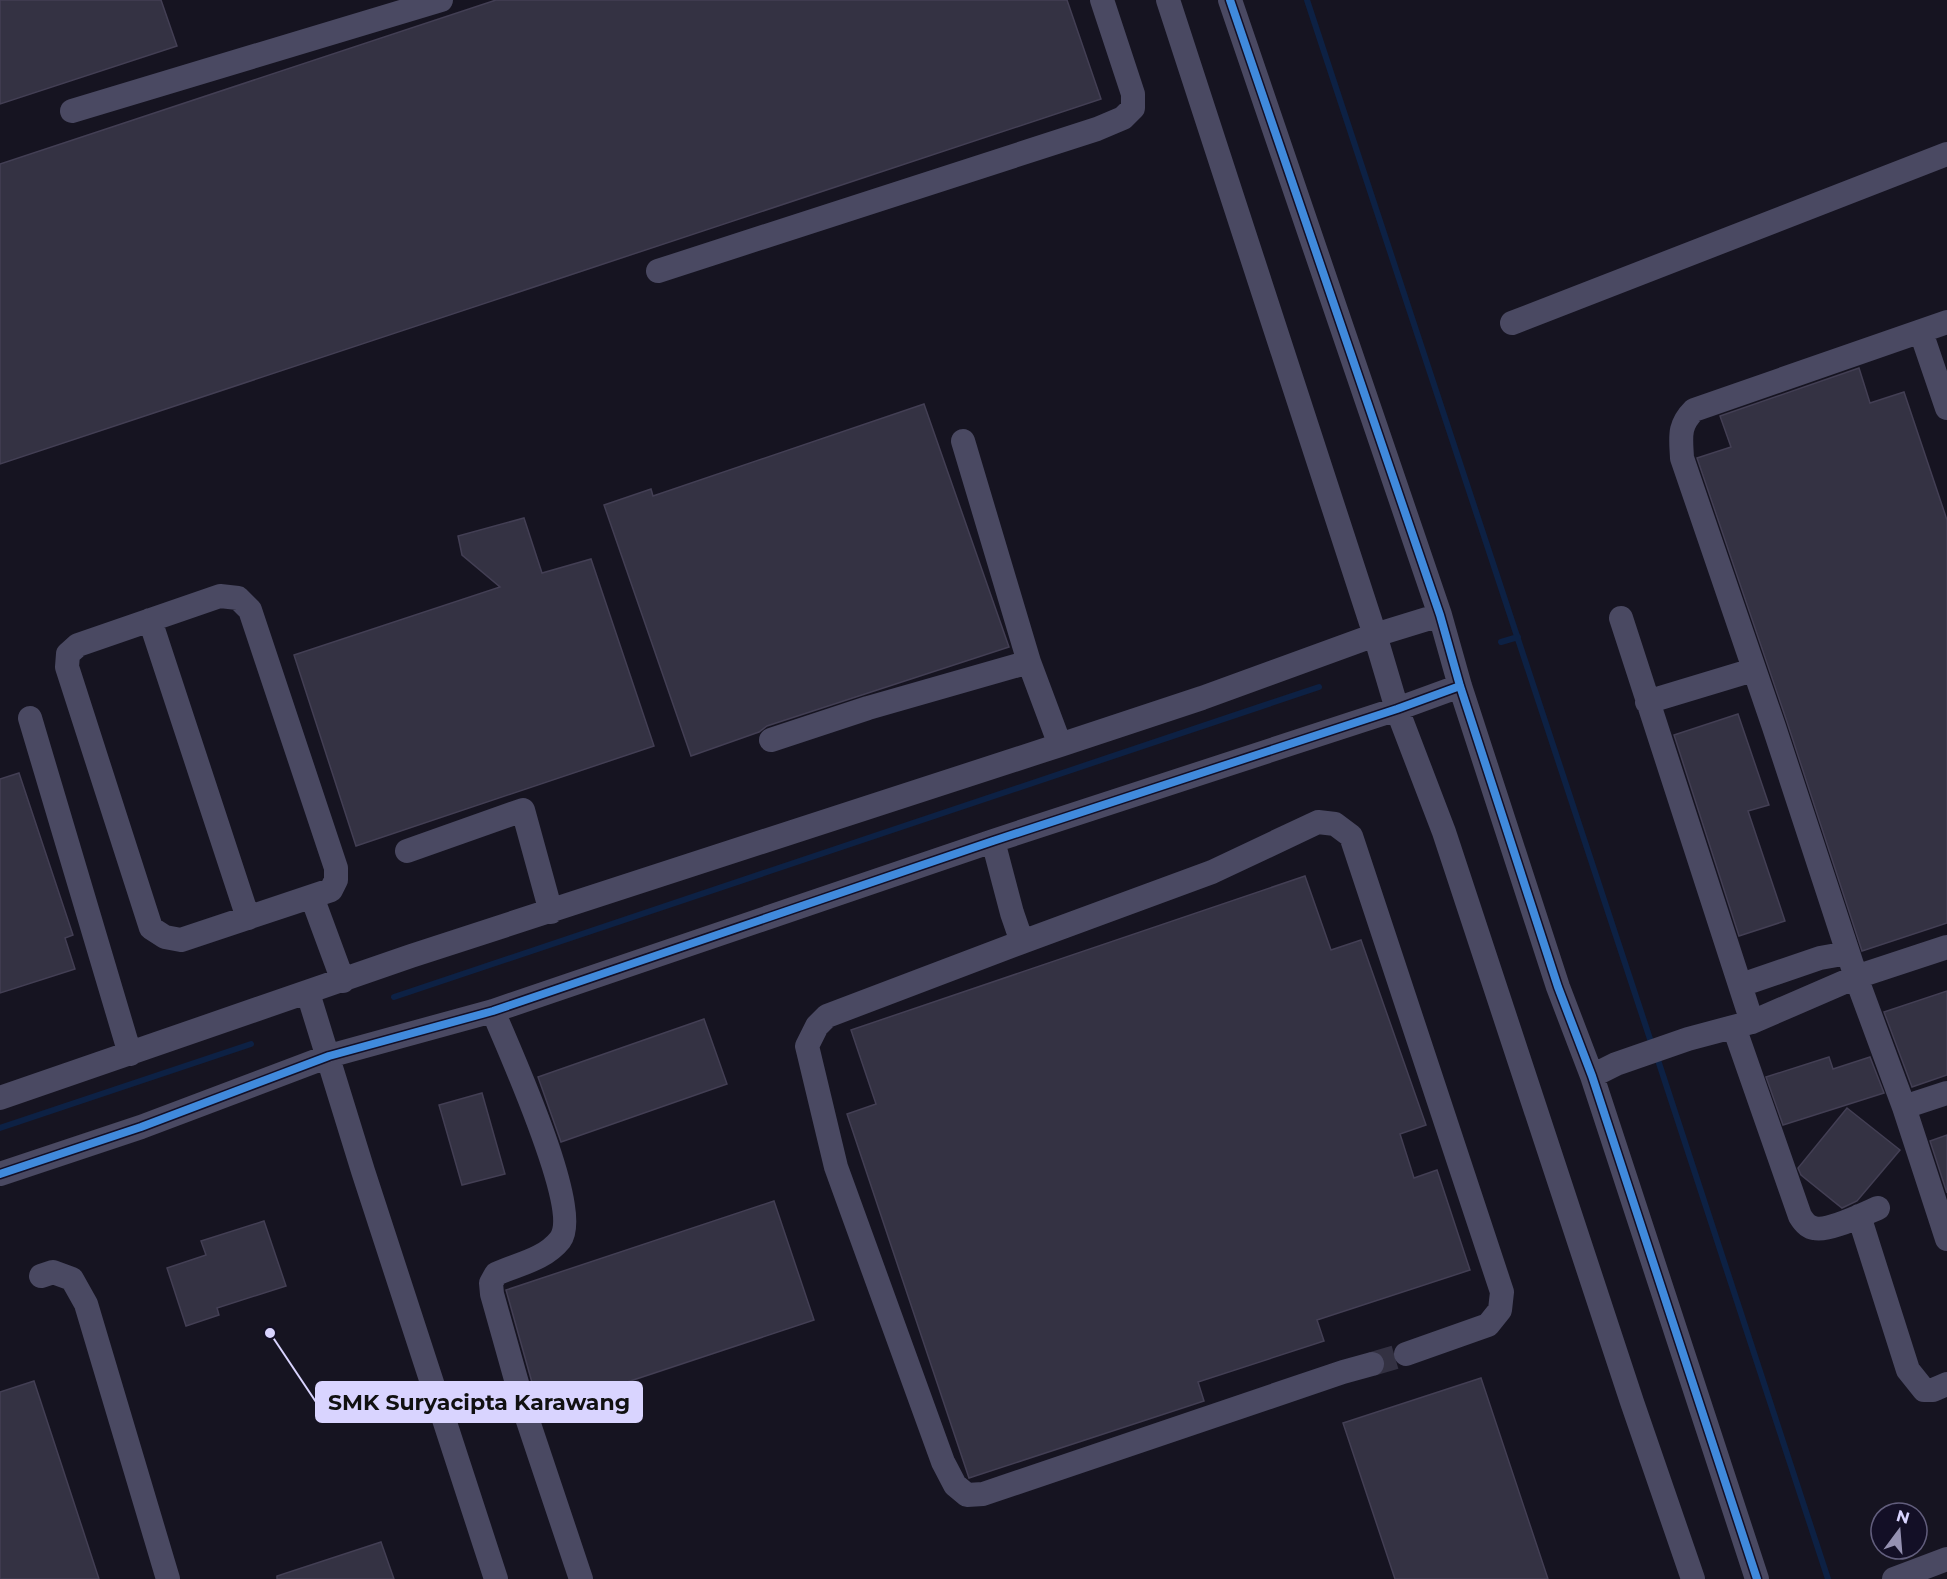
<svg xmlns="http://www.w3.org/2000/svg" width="1947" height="1579" viewBox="0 0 1947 1579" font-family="Montserrat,sans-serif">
	<rect width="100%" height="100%" fill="#161421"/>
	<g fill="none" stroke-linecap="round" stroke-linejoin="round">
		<path stroke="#0d2144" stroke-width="6" d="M1307,0L1652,1045
			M1501,642L1518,637
			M394,997L1319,687
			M1656,1054L1828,1579
			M0,1128L251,1044"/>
	</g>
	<path fill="#343243" stroke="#433f54" stroke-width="1.5" d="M0,0H161L177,46L0,104Z
		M496,0H1067L1101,99L0,464V164Z
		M1859,368L1870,403L1904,392L1947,520V923L1862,951L1787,722L1697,458L1731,447L1720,416Z
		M924,404L1009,647L767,726L759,732L691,756L604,505L651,489L653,496Z
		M524,518L542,573L591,559L654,746L356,846L294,655L500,587L462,555L458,536Z
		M1738,714L1769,805L1748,811L1785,921L1739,936L1674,735Z
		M19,773L73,935L65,938L75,969L0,993V779Z
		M1305,876L1331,950L1361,940L1426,1125L1400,1134L1414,1178L1437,1170L1470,1270L1317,1320L1324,1341L1198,1382L1204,1401L969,1478L847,1114L876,1104L851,1030Z
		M1947,991V1075L1912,1087L1884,1012Z
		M704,1019L727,1084L561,1142L538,1077Z
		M1829,1057L1833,1069L1870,1057L1884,1093L1783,1125L1766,1077Z
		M482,1093L505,1174L462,1185L439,1105Z
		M1847,1108L1900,1150L1857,1201L1842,1208L1801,1175L1798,1168Z
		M1947,1135V1193L1930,1141Z
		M774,1201L814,1320L540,1411L506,1290Z
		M264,1221L286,1286L217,1308L219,1315L186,1326L167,1268L206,1255L201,1241Z
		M1481,1378L1548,1579H1395L1343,1423Z
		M34,1381L99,1579H0V1392Z
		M381,1542L394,1579H277V1576Z"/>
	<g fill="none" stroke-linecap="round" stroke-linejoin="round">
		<path stroke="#333142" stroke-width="24" stroke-dasharray="24 12" stroke-linecap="butt" d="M1372,1364L1406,1354"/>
		<path stroke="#4a4962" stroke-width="24" d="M1168,0L1375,635L1397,709L1444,832L1632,1402L1693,1579
			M1230,0L1440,615L1460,686L1558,987L1592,1076L1757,1579
			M72,111L441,0
			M658,271L1097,129L1123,118L1133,108V94L1102,0
			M1947,322L1694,410C1678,426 1681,437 1682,458L1774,727L1856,977L1904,1107L1947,1239
			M1512,323L1947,154
			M1921,332L1947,408
			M963,441L1029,662L1060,745
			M220,596L238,598L250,610L336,868V880L331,890L181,940L165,937L151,928L67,667L68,654L78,645Z
			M1621,618L1752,1022
			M150,620L248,918
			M1647,702L1753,670
			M30,718L130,1054
			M771,740L868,708L1029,662
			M993,841L1012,913L1022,942L1212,872L1318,822L1335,824L1351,836L1502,1292L1500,1310L1488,1325L1406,1354
			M407,851L523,810L551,912
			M312,897L343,981
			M1022,942L827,1016L817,1026L807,1046L836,1167L943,1462L955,1485L967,1495L983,1494L1343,1372L1372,1364
			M1741,985L1820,958L1848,953
			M308,993L363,1171L496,1579
			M493,1011C508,1048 583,1210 560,1240C544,1260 518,1264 496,1274L491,1283L492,1294L526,1415L581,1579
			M1734,1027L1800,1216C1803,1221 1807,1227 1814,1228C1829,1232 1863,1214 1878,1208
			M1592,1076L1616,1064L1688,1039L1752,1022L1856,977L1947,947
			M0,1098L411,956L1060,745L1202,698L1375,635L1440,615
			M1904,1107L1947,1093
			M0,1174L141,1127L329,1056L493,1011L993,841L1397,709L1460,686
			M1859,1216L1908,1370L1924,1390H1933L1947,1384
			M41,1276L53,1272L72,1279L86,1304L168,1579
			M1894,1579L1947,1559"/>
		<g stroke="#130f26" stroke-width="11">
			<path id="cycleway" d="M1230,0L1440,615L1460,686L1558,987L1592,1076L1757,1579
				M0,1174L141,1127L329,1056L493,1011L993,841L1397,709L1460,686"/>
		</g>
		<use href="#cycleway" stroke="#408adc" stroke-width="8"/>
	</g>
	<path fill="none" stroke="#d9d4ff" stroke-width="2" d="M270 1333L316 1402"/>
	<circle fill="#d9d4ff" stroke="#130f26" stroke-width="2" cx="270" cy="1333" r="6"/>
	<rect fill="#d9d4ff" stroke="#d9d4ff" stroke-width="2" x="316" y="1382" width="326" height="40" rx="6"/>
	<g font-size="22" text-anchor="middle" font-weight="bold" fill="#111">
		<text x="479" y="1410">SMK Suryacipta Karawang</text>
	</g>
	<g transform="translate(1899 1531) rotate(16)"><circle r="28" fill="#130f26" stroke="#625e7d" stroke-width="1.5"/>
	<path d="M0-4.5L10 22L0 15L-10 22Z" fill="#9591b1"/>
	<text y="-9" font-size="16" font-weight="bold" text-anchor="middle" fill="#d9d4ff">N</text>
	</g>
</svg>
